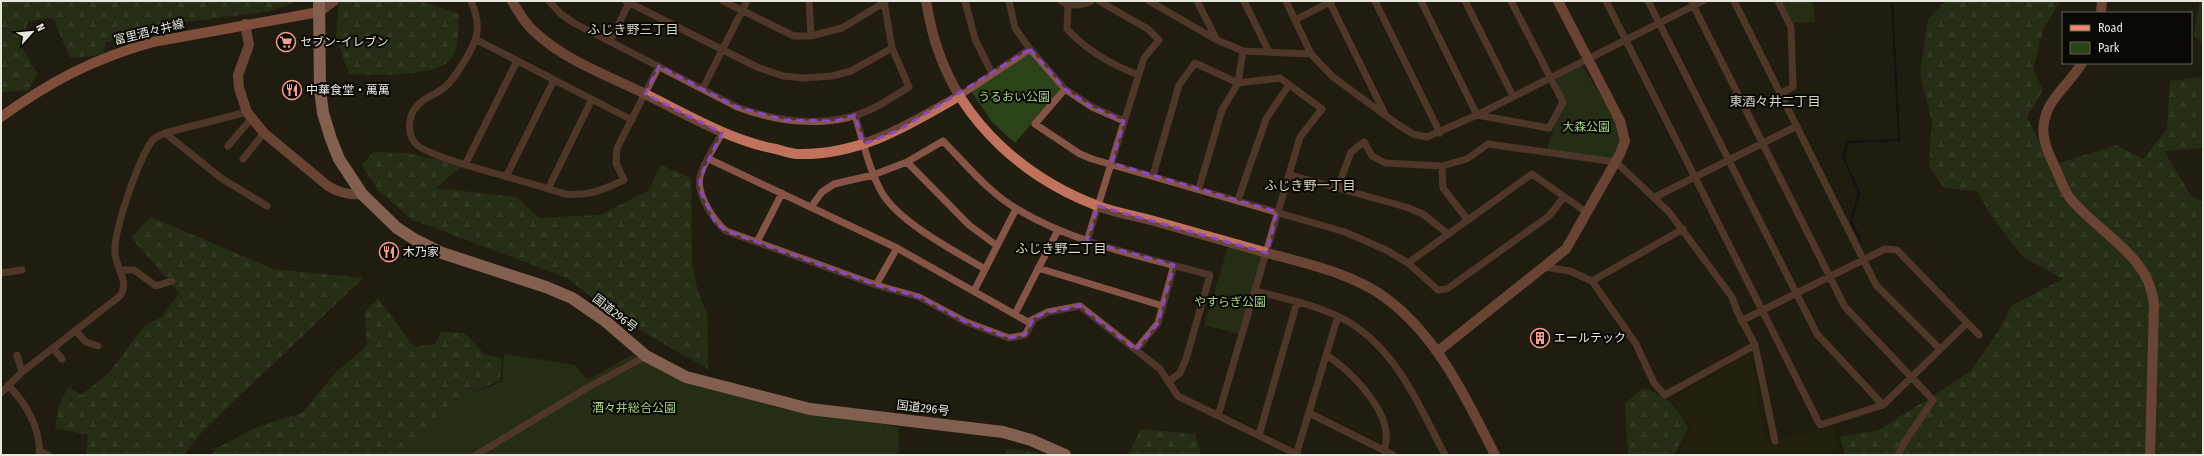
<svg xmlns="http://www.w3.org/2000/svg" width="2204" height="456" viewBox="0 0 2204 456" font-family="'Fira Sans Condensed','Noto Sans JP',sans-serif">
	<defs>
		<pattern id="forest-firs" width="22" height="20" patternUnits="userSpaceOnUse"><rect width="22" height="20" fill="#2c4219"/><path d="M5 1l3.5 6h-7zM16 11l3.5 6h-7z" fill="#4b5d3a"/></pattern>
	</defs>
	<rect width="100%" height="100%" fill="#211e11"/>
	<path fill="#282511" d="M1750,354L1765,444L1832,427L1839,455H1680L1692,429L1673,399Z"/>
	<path fill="url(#forest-firs)" d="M1,1H292L291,4L271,11L176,23L106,42L103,55L70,58L53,18L28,21L21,46L37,73L29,90L1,92Z
		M341,1H422L459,14C458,28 460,47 451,59C436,78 373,75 349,74L336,36L339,3Z
		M1946,1H2060L2043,30L2033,69L2043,90L2027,117L2050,166L2116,145L2143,159L2167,129L2170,81L2203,77V148L2164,151L2191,196L2203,202V455H1845L1840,437L1879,430L1970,372L2000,329L2011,306L2063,279L2022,256L1992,217L1977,191L1944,188L1929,166L1932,121L1920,74L1928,20Z
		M2200,1H2203V46L2194,34Z
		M373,152L406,153L463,165L436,188L517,197L539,218L600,215L649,190L661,165L691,178L692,263L698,292L707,313L708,369L624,321L567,278L411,219L378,190L362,165Z
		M151,217L273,269L363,278L201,433L184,455H86L88,435L55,428L59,406L68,387L81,395L109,373L144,326L162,317L179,293L131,237Z
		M378,298L414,347L435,344L441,332L465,333L485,355L502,358L500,381L466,394L417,443L396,455H212L215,449L257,427L302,413L337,371L367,346L365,312Z
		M1644,388C1670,399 1674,403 1688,428L1674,455H1628L1625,403Z
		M1141,429L1195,434L1201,455H1128Z
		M1007,449L1037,452V455H1005Z"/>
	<path fill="#2c4219" d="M1782,1H1813L1815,22L1793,23Z
		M1029,52L1062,89L1015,143L993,123L971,91Z
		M1582,66L1622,129L1616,162L1546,152L1563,102L1557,79Z
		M1228,247L1263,255L1240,334L1204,325Z
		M504,354L575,365L587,380L632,355L671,374L779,408L899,427L898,455H396L417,443L466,394L502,382Z"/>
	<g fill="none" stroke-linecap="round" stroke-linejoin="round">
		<path stroke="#000b18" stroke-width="2.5" d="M1861,241L1851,221L1859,193L1843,157L1848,142L1899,140L1892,1"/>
		<path stroke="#865447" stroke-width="7" d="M471,1C483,28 477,42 462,65C457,73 452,81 445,87C437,94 425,97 418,105C408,115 406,133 416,144C425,154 470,166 483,170C511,178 538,185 565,194C588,197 604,189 624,180L616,163L617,148L659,66
			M549,1L561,14L574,23L737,107C781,123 831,129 874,108C886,102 897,94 909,87L892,48L884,1
			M626,1L757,67L783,76L803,78L832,76L851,71L892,48
			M723,1L794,36H811L842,28L885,2
			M809,1L811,36
			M965,1L975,39L992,73
			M1009,1L1015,28L1030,49L1065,89L1092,107L1124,121
			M1061,1C1070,6 1081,6 1091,1
			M1149,1L1217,40L1243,51L1311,54
			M1197,1L1217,40
			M1244,1L1269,52
			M1286,1L1311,54L1333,77L1397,124L1413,134L1427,137L1477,115L1703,1
			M1329,1L1385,114
			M1375,1L1440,133
			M1421,1L1477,115L1549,128L1563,102L1511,1
			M1465,1L1513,96
			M1606,1L1820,425L1883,405L1967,323
			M1648,1L1817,334L1883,405
			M1691,1L1845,307L1933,400L1904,443L1898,455
			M1734,1L1876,285L1940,349
			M1778,1L1791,27L1793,87L1780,94
			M1068,5L1067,29C1087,51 1111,64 1138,75
			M1295,20L1332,1
			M477,40L632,120
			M610,41L630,1
			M703,88L747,1
			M1065,89L1035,124L1080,154L1092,159L1345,232L1386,250L1408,263L1438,290L1447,289L1549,216L1564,197
			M959,96L1030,49
			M855,115C863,141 869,170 882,193C900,223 956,252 985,269
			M165,133L221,178L267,206
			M722,133C716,145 702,165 700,177C696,194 714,221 726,231L876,285L897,248
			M228,146L251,119
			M243,159L264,133
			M709,159L897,248L1028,322L1048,312L1080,306L1160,369L1178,396L1298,455
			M907,162L969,225L996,245
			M465,165L517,61
			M1442,166L1443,188L1467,219
			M1153,175L1179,85L1195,63L1238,83L1280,78L1322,109L1300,137L1218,416
			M1290,175L1406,207L1423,214L1447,233
			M506,177L554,80
			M1338,187L1351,152L1364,142L1372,156L1385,163L1442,166L1467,159L1488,144L1616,162L1669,212L1732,297L1737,311L1755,345L1775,441
			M1199,188L1222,110L1238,83L1243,51
			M548,189L592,99
			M1655,197L1797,126
			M1238,200L1266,119L1289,85
			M811,207L822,192L834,184L873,175L907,162L943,141C966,164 988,192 1017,209C1075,244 1145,257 1210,275L1186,359L1180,373L1168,382
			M1087,241L1144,58L1159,40L1148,29L1099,1
			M757,242L782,193
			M1408,263L1532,174L1586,212
			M1544,267L1570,271L1592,281L1636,344L1654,383L1665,395L1755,345
			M1038,268L1163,306
			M120,270H134L156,286L172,281
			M1,273L22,270
			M1592,281L1683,229
			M876,285L919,297L966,322L1009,338L1025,335L1034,319
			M974,291L1016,209
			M1255,291C1287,299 1331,308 1358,328C1401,359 1421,410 1445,455
			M1015,314L1058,230
			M1741,321L1885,249L1897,250L1979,335
			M76,331L86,342L98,346
			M53,348L62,359
			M1136,350L1158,323L1174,265
			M17,355L22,372
			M1326,355C1352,371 1397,417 1384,450
			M8,385C28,406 39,426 40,455
			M1,393L22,372L120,296C130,281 116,269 115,253C113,232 139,158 152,141C155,137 161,135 165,133L247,112
			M1309,413L1393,455
			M1259,435L1297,302
			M39,451L48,455
			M476,455L587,388L646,356
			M1296,455L1338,316"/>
		<path stroke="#c1725d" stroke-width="10" d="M512,1C519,13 526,25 537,34C568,62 609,76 645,94C688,115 729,140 776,149C782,151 790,153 796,154C859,156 907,126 959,96
			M926,1C929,18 932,34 938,50C963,124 1026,179 1098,206C1116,213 1136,216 1154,221C1193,232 1232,243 1271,254C1309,264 1356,275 1387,299C1438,337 1467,400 1495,455
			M319,12L334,1
			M2101,13L2102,1
			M245,24L249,45L238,75L239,88L247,112L264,133L328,186C340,193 349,195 362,194
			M2082,63C2071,82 2050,97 2045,118C2040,134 2047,151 2054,165C2059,175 2063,189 2070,198C2099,234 2150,255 2154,305L2150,455
			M1437,352L1566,249L1620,154L1625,141L1620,121L1558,1"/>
		<path stroke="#ef896d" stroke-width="10" d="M1,117C51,81 93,59 153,42L319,12"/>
		<path stroke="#fbaf9b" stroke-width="12" d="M319,1L320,89L323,113L331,139L339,159L362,194L397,228L414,239L442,253L546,287L572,298L604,320L646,356L686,377L810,409L1003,432L1031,440L1065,455"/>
	</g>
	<path d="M0 0H2204V456H0ZM1030,49L1065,89L1092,107L1124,121L1112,163L1277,212L1267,253L1098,206L1087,241L1174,265L1158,323L1136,350L1080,306L1048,312L1034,318L1025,335L1009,338L966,322L919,297L876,285L726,231L715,222L700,190V177L722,133L645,94L659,66L737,107L785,120L835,121L855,115L864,144L899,130Z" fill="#211e11" fill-opacity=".55" fill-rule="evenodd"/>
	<path fill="none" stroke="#8b48c4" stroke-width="3" stroke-dasharray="8 5" stroke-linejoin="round" d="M1030,49L1065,89L1092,107L1124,121L1112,163L1277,212L1267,253L1098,206L1087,241L1174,265L1158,323L1136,350L1080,306L1048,312L1034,318L1025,335L1009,338L966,322L919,297L876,285L726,231L715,222L700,190V177L722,133L645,94L659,66L737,107L785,120L835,121L855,115L864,144L899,130Z"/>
	<defs>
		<g id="supermarket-ring" transform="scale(1)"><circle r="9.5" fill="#090804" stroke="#f59d8f" stroke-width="1.5"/><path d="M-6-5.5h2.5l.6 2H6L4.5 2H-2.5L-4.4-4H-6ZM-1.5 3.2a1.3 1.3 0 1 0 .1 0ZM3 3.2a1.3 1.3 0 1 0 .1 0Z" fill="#f59d8f"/></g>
		<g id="restaurant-ring" transform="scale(1)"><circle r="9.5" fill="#090804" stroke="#f59d8f" stroke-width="1.5"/><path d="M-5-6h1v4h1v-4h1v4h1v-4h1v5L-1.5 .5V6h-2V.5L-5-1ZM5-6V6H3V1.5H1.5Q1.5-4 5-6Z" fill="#f59d8f"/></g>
		<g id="building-ring" transform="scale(1)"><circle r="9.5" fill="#090804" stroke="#f59d8f" stroke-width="1.5"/><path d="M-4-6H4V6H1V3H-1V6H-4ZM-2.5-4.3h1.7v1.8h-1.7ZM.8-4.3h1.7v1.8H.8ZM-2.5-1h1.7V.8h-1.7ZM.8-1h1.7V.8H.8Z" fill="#f59d8f"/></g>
	</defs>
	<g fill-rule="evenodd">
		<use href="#supermarket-ring" x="286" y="42"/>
		<use href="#restaurant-ring" x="292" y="90"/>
		<use href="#restaurant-ring" x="389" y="252"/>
		<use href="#building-ring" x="1540" y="338"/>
	</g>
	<g text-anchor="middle" stroke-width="4" stroke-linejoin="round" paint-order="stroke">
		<g font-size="12" fill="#e8e7de" stroke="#090804">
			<text transform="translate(149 32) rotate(-14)" y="4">富里酒々井線</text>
			<text transform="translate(615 313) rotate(38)" y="4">国道296号</text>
			<text transform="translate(923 408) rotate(7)" y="4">国道296号</text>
		</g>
		<g font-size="12" fill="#e8e7de" stroke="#090804" text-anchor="start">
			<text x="300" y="46">セブン-イレブン</text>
			<text x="306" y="94">中華食堂・萬萬</text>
			<text x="403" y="256">木乃家</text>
			<text x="1554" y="342">エールテック</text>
		</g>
		<g font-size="12" fill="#a4d47e" stroke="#090804">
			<text x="1014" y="101">うるおい公園</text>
			<text x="1586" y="131">大森公園</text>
			<text x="1230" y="306">やすらぎ公園</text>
			<text x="634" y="412">酒々井総合公園</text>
		</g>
		<g font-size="13" fill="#d8d5c3" stroke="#090804">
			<text x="633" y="34">ふじき野三丁目</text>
			<text x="1775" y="106">東酒々井二丁目</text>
			<text x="1310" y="190">ふじき野一丁目</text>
			<text x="1061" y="253">ふじき野二丁目</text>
		</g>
	</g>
	<rect width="2204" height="456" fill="none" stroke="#e8e7de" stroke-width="4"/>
	<rect x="2062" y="12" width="130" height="52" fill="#090804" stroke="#62615b"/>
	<rect x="2070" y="25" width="20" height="6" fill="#ef896d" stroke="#62615b"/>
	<text x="2098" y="32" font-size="12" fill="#e8e7de">Road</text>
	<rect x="2070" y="42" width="20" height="12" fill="#2c4219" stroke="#62615b"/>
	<text x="2098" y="52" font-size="12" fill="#e8e7de">Park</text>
	<g transform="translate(32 32) rotate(63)" stroke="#090804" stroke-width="3" paint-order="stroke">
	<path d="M0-3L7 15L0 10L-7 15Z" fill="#e8e7de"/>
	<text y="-6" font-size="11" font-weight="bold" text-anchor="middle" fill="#e8e7de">N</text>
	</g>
</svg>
